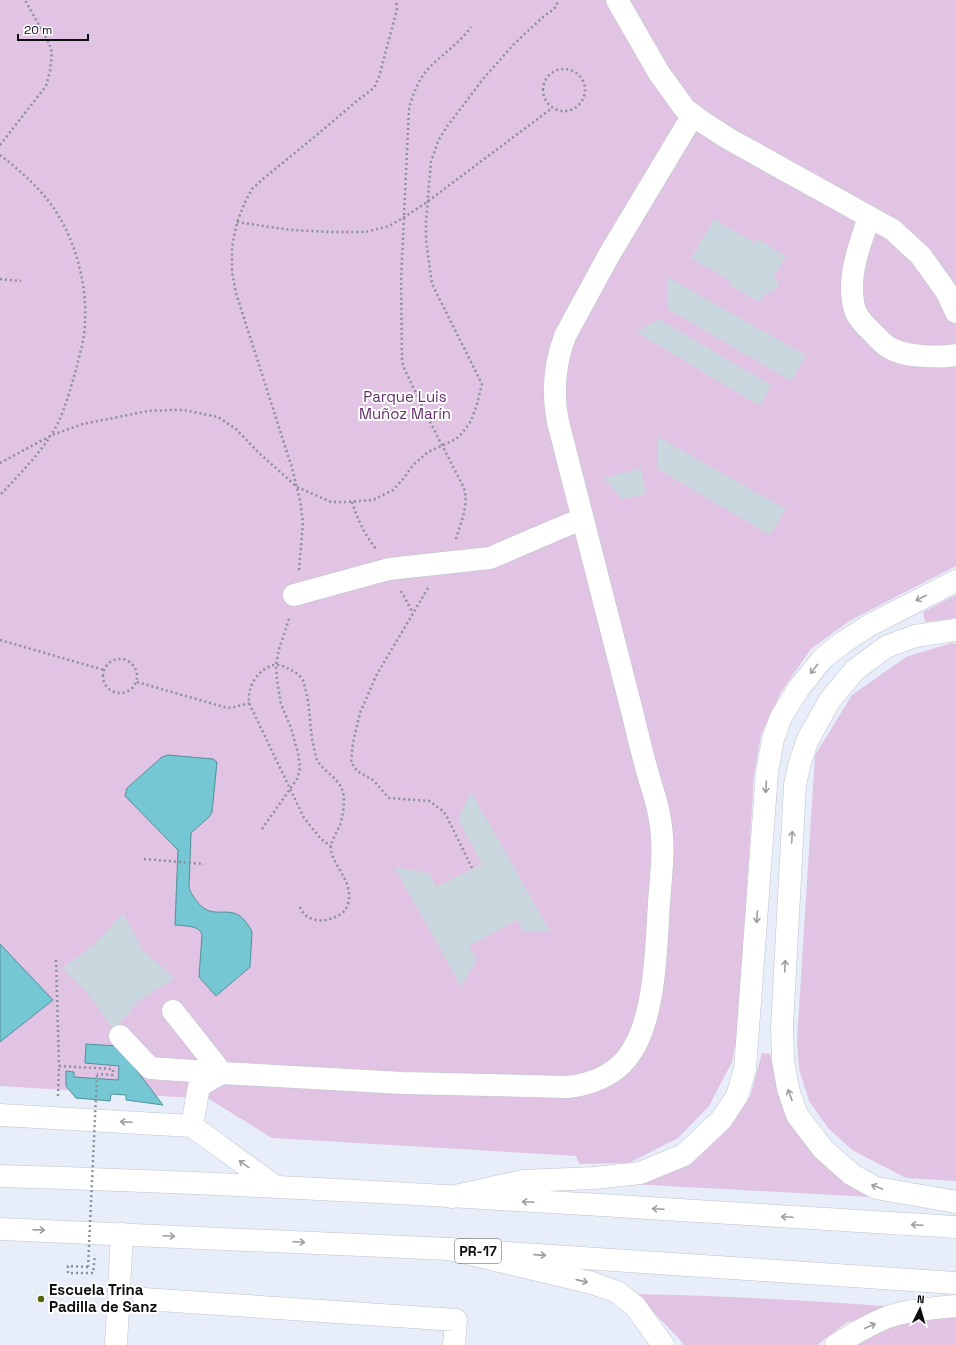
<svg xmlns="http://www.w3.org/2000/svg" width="956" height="1345" viewBox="0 0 956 1345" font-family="'Space Grotesk',sans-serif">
	<rect width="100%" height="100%" fill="#e8eef9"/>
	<path fill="#e1c3e4" d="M0,0H956V566L851,620L811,649L781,692L761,735L754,775L738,1031L732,1062L709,1106L678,1138L629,1163L579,1164L576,1156L272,1138L209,1099L0,1086Z
		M956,595V618L925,622L923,612Z
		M951,643L956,644V1181L906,1178L852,1150L828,1128L809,1101L799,1069L797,1041L815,755L852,695L906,657Z
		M762,1053L770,1054L778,1093L871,1197L630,1184L686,1166L719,1138L750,1097Z
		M636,1294C723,1296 810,1300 897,1307L846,1323L817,1345H683L682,1342Z
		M943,1317L956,1318V1345H857L878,1330L921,1318Z"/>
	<path fill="#74c7d3" stroke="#558f99" d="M168,755L213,759L217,762L212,812L209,817L191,833L189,888C192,896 199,906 207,910C222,916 232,906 245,921C248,925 250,927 252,932L250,967L216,996L199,977L202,935C200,925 184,926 175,925L178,850L125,796L127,788L162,757Z
		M0,944L53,1000L0,1042Z
		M86,1044L118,1046L163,1105L126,1100V1095L111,1094L110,1101L76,1098L66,1086V1071L74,1072V1077L118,1080L119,1066L85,1063Z"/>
	<path fill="#cbd7de" d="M714,219L755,243L757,239L786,256L774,276L779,286L761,298L759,302L729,284L731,281L691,258Z
		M667,277L806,355L791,381L668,309Z
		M659,319L771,385L760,406L636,332Z
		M658,437L786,509L770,535L658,469Z
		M641,468L646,494L622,499L604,478Z
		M471,792L550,931H523L517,920L469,946L477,960L461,986L394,867L430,873L436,887L482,864L458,819Z
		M123,913L143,951L175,978L140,1000L114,1030L90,996L62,968L94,945Z"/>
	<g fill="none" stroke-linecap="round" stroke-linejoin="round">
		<g stroke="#bdc3cd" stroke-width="23">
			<path id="minor" d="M617,0L659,73L685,109L704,123L729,139L893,230L921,256L946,291L956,312
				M869,217C862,239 852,263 852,287C852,310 856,317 872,332C877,337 882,343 888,347C903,357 939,358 956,355
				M294,595L389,569L490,558L567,525L583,519
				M173,1011L222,1073
				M120,1036L150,1068L222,1073
				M0,1115L192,1126L276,1187
				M192,1126L199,1086L222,1073L403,1083L567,1087C589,1085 613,1076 627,1058C656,1022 656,947 659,903C661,875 665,847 660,820C658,804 652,789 648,774C642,753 637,732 632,711C608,614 583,518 558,422C552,393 555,363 565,336L609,255L693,115
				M144,1299L456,1320L454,1345
				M116,1345L122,1234"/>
		</g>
		<g stroke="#bdc3cd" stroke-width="23">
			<path id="major" d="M0,1176C319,1185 638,1208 956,1227
				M0,1229L449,1249L956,1283"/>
		</g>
		<g stroke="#bdc3cd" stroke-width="23">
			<path id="highway" d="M956,630L915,636L886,647L855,670L830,700L808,739L800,762L795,785L782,1027L783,1060L788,1089L797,1115L823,1149L851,1174L876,1188L956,1202
				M451,1197L523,1181L595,1178L640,1173L684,1155L722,1119L737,1096L745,1069L767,772L773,739L781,717L799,688L823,658L845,641L870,625L956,581
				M449,1249L592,1283L617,1292L635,1306L663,1345
				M836,1345C853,1334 870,1324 888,1317C907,1310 936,1308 956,1306"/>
		</g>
		<path stroke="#8c9098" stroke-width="2.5" stroke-dasharray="2 3" stroke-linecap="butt" d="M543 90a21 21 0 1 1 42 0a21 21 0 1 1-42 0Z
			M0,145L46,86L50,71L52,53L49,43L25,0
			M0,155C21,171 43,191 57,213C79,249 89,294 84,335C82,348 78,361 75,373C69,394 63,417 51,435C37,457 18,476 0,495
			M237,222L291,230L331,232H366L389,226L403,218L427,202L552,108
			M0,279L21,281
			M0,463L52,435L83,424L148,411L171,410H184L218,417L236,429L259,453L297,487L331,502H345L373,500L393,490L404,478L413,465L428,452L456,439L463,432L471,421L477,404L482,384L432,284L426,240V221L431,162L438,141L446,128L483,79L514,44L544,16L554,9L559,0
			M352,502C357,518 365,535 376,549
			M456,539C461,522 469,505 464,488L425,412L404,368L402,361L401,280L409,109C412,96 418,81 427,70C441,55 459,44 471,27
			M299,570L303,522L300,500L292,468L236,293L232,272V247L237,222L246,200L252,189L264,178L318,134L358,100L374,88L379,77L397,9L396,0
			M428,588L376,676L360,713L353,743L351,762L357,771L373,780L389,798L429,801L443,811L447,817L472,868
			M401,591L413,613
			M0,640L104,670
			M103 676a17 17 0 1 1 34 0a17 17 0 1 1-34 0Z
			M137,682L224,707L231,708L249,703
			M262,829L297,779L300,768L298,753L291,728L281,704L277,680L276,665L279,649L290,616
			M144,859L204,864
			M300,907C304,919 319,923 330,919C339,916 345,913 348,904C355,880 328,862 331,845C333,838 337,832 340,825C343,816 345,802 343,792C339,778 324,772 317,760C315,756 315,752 314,748C309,728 311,708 305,688C304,685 304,682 302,679C300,675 295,672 291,670C286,667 279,664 274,665C257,669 245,690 250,705L304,818L321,839L331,846
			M56,960L59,1066
			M58,1096L59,1066L113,1069V1075L97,1074
			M88,1267L68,1266V1273H93L95,1255"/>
		<use href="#minor" stroke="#fff" stroke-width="22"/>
		<use href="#major" stroke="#fff" stroke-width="22"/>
		<use href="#highway" stroke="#fff" stroke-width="22"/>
		<path stroke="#8c9098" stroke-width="2.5" stroke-dasharray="2 3" stroke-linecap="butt" d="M88,1267L97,1074"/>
	</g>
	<defs><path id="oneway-shaft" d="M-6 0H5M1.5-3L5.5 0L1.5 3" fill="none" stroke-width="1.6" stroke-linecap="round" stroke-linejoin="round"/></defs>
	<g stroke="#9e9ea0">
		<use href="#oneway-shaft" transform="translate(921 598) rotate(153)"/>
		<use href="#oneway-shaft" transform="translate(814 669) rotate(128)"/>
		<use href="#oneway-shaft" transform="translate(766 787) rotate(94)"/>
		<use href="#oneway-shaft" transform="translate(792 837) rotate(-87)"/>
		<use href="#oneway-shaft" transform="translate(757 917) rotate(94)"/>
		<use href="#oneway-shaft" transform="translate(785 966) rotate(-87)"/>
		<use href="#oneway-shaft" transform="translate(790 1095) rotate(-110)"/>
		<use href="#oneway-shaft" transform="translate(126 1122) rotate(-177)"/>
		<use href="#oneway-shaft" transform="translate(244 1164) rotate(-144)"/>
		<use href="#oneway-shaft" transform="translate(877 1187) rotate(-160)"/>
		<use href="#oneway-shaft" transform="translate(528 1202) rotate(-177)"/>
		<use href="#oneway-shaft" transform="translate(658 1209) rotate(-177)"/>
		<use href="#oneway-shaft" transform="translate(787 1217) rotate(-177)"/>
		<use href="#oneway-shaft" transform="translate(917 1225) rotate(-177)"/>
		<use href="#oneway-shaft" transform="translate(39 1230) rotate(2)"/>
		<use href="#oneway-shaft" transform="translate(169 1236) rotate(3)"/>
		<use href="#oneway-shaft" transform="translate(299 1242) rotate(3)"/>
		<use href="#oneway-shaft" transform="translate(540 1255) rotate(4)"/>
		<use href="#oneway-shaft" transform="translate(582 1281) rotate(13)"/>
		<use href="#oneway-shaft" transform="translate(870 1326) rotate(-24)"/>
	</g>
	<circle fill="#54640a" stroke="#fff" stroke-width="1.5" cx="41" cy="1299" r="4"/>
	<g text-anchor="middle" stroke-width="4" stroke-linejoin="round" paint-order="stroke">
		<rect fill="#fff" stroke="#555658" stroke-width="1" x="455" y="1239" width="46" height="24" rx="3"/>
		<g font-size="14" font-weight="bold" fill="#0c0d11">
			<text x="478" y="1256">PR-17</text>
		</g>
		<g font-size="15" fill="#632e69" stroke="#fff">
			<text x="405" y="402">Parque Luis<tspan x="405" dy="17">Muñoz Marín</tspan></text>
		</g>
		<g font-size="15" font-weight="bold" fill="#0c0d11" stroke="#fff" text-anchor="start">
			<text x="49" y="1295">Escuela Trina<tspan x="49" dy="17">Padilla de Sanz</tspan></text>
		</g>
	</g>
	<g transform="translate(920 1309) rotate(5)" stroke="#ffffff" stroke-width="3" paint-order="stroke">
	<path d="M0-3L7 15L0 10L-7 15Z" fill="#0c0d11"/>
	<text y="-6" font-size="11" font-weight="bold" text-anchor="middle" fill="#0c0d11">N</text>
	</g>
	<path d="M18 34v6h70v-6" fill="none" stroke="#0c0d11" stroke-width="2"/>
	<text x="24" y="34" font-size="12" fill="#0c0d11" stroke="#ffffff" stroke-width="3" paint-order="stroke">20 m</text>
</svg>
